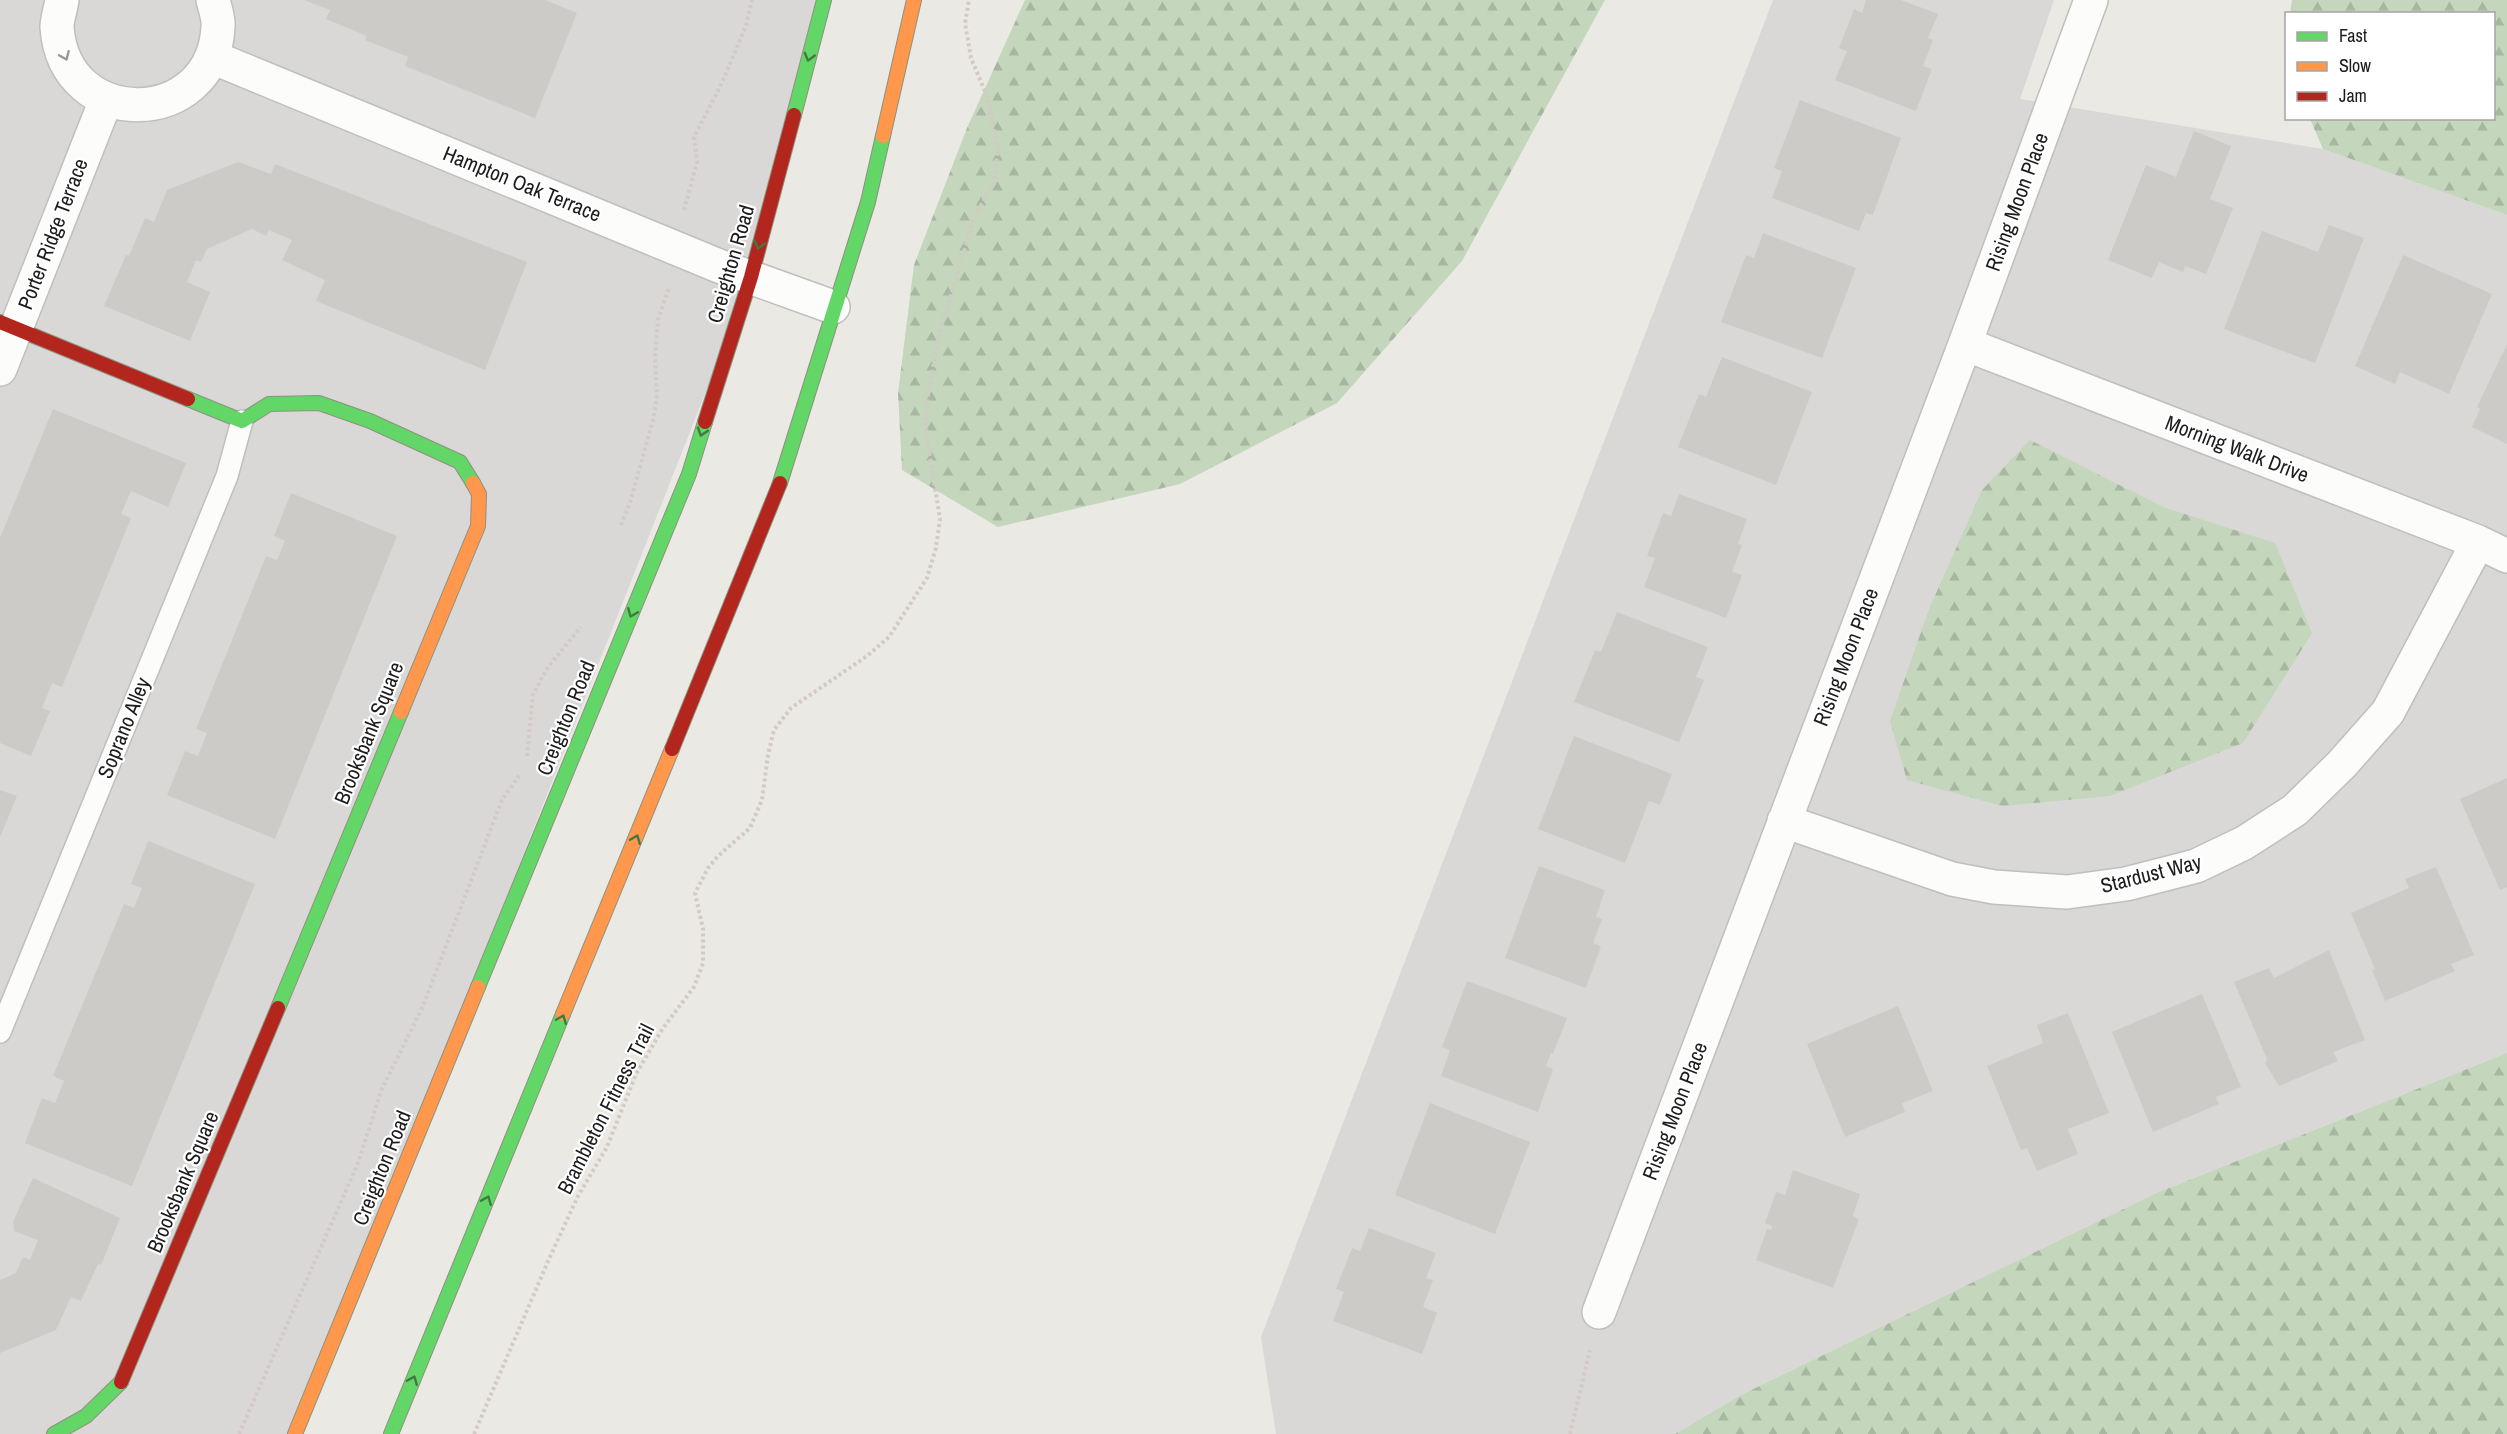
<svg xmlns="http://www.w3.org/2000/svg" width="2507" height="1434" viewBox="0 0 2507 1434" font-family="'Archivo Narrow',sans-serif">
	<defs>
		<pattern id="forest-firs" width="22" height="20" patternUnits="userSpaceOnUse" patternTransform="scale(1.5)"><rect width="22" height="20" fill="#c4d6bc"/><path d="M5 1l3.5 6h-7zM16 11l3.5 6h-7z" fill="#a8b7a1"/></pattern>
	</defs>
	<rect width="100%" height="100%" fill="#eae9e4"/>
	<path fill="#d9d8d6" d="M0,0H824L751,277L295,1434H0Z
		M1773,0H2054L2020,99L2323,149L2507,215V1053L2154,1194L1739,1396L1675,1434H1276L1261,1337Z"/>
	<path fill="url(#forest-firs)" d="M1025,0H1605L1462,261L1337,403L1180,484L998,527L902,470L898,393L914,265L967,128Z
		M2292,0H2507V215L2323,149L2310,119L2494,118V14L2290,13Z
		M2030,440L2163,507L2275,543L2312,633L2243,743L2110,796L2002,806L1907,780L1890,721L1929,609L1982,490Z
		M2507,1053V1434H1675L1739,1396L2154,1194Z"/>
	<path fill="#cdcbc7" d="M304,0H545L577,13L535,118L405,66L408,57L365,40L367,36L326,19L330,10Z
		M1866,0H1901L1938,14L1928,38L1933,40L1923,66L1932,69L1916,111L1835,80L1847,51L1839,48L1854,9L1862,13Z
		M1800,100L1901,138L1873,215L1866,213L1859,231L1772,198L1782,171L1774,168Z
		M2194,131L2231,146L2210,199L2233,208L2206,274L2185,266L2183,272L2159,262L2152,278L2108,260L2146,165L2176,177Z
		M238,162L271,174L275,164L527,262L485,370L316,301L325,280L282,260L292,240L269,230L266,236L252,229L207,249L201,262L196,260L187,282L210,292L190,341L104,306L126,255L129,256L145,218L154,222L167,190Z
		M2329,225L2364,238L2315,363L2224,329L2262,231L2318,252Z
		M1763,233L1856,268L1822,358L1721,322L1746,255L1754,258Z
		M2403,255L2492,294L2449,394L2400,372L2395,384L2355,366Z
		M2507,344V444L2472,427L2480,409L2477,407Z
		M1722,357L1812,392L1776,485L1678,447L1699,394L1706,397Z
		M53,409L186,463L168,507L131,491L121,514L131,518L62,687L52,683L42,708L50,711L31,756L0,743V538Z
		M291,493L397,536L275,839L167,795L185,751L198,756L207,733L196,729L266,556L277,560L285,541L274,536Z
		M1679,494L1747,519L1738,544L1742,545L1732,572L1742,575L1726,618L1644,587L1655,558L1647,556L1663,513L1671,516Z
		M1617,612L1708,647L1696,677L1704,680L1679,742L1574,702L1595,650L1601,652Z
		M1574,736L1672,774L1660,805L1649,801L1625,863L1538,829Z
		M2507,778V887L2500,890L2460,799Z
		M0,790L17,796L0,837Z
		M148,841L255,884L132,1186L25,1143L42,1098L55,1103L64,1081L53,1076L124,904L134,908L142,888L131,884Z
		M1539,866L1605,890L1596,917L1602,919L1593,943L1601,946L1586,988L1505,958Z
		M2436,867L2474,955L2451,964L2455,971L2385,1001L2372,970L2375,969L2351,913L2409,888L2405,879Z
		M2329,950L2365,1040L2333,1052L2338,1061L2279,1086L2265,1063L2267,1059L2234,982L2269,968L2274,978Z
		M1467,981L1567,1018L1553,1054L1551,1053L1546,1066L1553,1069L1538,1112L1441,1076L1450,1050L1442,1047Z
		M2202,994L2241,1087L2216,1097L2219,1104L2153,1132L2112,1032Z
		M1898,1006L1933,1091L1902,1103L1905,1112L1845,1137L1807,1044Z
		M2068,1013L2109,1113L2068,1129L2078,1154L2037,1171L2027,1148L2021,1150L1987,1066L2043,1043L2037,1025Z
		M1430,1103L1530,1142L1495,1234L1395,1195Z
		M1793,1170L1860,1194L1853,1216L1859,1219L1833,1288L1756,1260L1767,1229L1771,1230L1772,1226L1765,1223L1776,1192L1785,1195Z
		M33,1178L120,1218L101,1265L98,1264L81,1301L71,1297L56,1330L0,1353V1280L16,1273L23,1257L30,1260L38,1240L14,1231L13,1222Z
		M1369,1228L1436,1253L1426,1278L1433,1280L1423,1307L1437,1313L1422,1354L1333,1321L1344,1292L1336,1289L1352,1248L1360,1251Z"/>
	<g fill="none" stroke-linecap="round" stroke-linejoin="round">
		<g stroke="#c0bfbd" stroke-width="24">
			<path id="lane" d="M0,1032L227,476L242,421"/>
		</g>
		<g stroke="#c0bfbd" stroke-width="36">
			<path id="street" d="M62,0C61,8 57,19 57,27C64,132 213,129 218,27C219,19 215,8 213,0
				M212,57L719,266L833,307
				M1965,344L2478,542L2507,556
				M0,369L106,100
				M1784,821L1952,879L1994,887L2067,892L2126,884L2196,866L2244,843L2295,810L2342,764L2388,712L2478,542
				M1599,1312L1965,344L2091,0"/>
		</g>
		<g stroke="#8e917f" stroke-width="16">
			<path id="fast" d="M794,115L824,0
				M188,399L242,421L269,404L319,403L370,421L460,462L473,483
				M780,483L868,202L883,136
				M478,987L689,474L705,422
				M278,1008L401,712
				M54,1434L86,1416L121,1382
				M391,1434L563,1014"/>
		</g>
		<g stroke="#8e917f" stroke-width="16">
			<path id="slow" d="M883,136L914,0
				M401,712L478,526L479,494L473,483
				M563,1014L672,749
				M295,1434L478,987"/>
		</g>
		<g stroke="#8e917f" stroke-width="16">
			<path id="jam" d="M0,322L188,399
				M705,422L751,277L794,115
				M672,749L780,483
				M121,1382L278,1008"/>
		</g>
		<path stroke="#d3c9c6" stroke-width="4" stroke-dasharray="3 3" stroke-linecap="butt" d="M684,210L697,162L694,137L720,87L746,26L752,0
			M621,525L630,503L653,420L657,396L655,357L658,320L669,288
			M527,756L533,694L548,667L581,627
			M239,1434L358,1163L381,1091L423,1006L502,800L520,774
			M474,1434L549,1259L578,1196L607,1147L636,1074L663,1028L694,987L703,963V929L695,893L708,868L718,856L750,828L762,800L768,755L774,730L791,708L867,656L889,637L927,578L936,548L940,519L925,424L928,395L938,339L973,221L994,180L998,150L987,96L971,58L965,23L969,0
			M1570,1434L1590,1350"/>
		<use href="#lane" stroke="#fcfcfb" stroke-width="21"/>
		<use href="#street" stroke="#fcfcfb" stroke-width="33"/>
		<use href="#fast" stroke="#63d668" stroke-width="14"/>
		<use href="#slow" stroke="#ff974d" stroke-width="14"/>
		<use href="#jam" stroke="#b3261e" stroke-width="14"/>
	</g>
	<defs><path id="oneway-chevron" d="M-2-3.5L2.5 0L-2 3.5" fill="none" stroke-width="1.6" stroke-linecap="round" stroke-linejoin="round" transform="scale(1.5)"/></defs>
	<use stroke="#979797" href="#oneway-chevron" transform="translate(65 56) rotate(67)"/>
	<g stroke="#407942">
		<use href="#oneway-chevron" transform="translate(809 57) rotate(105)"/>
		<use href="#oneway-chevron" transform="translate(759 245) rotate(105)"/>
		<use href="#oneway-chevron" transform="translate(702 432) rotate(108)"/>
		<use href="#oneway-chevron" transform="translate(632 613) rotate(112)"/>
		<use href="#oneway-chevron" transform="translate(636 839) rotate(-68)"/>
		<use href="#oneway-chevron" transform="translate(562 1019) rotate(-68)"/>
		<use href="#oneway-chevron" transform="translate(487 1200) rotate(-68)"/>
		<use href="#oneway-chevron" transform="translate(413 1380) rotate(-68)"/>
	</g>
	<g text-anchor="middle" stroke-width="4.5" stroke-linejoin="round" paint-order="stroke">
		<g font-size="21" fill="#1c1c1c" stroke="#fff">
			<text transform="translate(522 184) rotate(22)" y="7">Hampton Oak Terrace</text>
			<text transform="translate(2017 202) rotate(-70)" y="7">Rising Moon Place</text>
			<text transform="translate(53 234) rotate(-69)" y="7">Porter Ridge Terrace</text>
			<text transform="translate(731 264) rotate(-74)" y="7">Creighton Road</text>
			<text transform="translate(2237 449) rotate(21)" y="7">Morning Walk Drive</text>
			<text transform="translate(1846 657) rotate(-69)" y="7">Rising Moon Place</text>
			<text transform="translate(566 718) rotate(-68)" y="7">Creighton Road</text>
			<text transform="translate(124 728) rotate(-68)" y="7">Soprano Alley</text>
			<text transform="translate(369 733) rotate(-68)" y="7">Brooksbank Square</text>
			<text transform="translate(2151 874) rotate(-14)" y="7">Stardust Way</text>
			<text transform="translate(606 1109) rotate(-63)" y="7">Brambleton Fitness Trail</text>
			<text transform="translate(1675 1111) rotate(-69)" y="7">Rising Moon Place</text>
			<text transform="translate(382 1168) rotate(-68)" y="7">Creighton Road</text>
			<text transform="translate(183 1182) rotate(-67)" y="7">Brooksbank Square</text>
		</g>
	</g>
	<rect x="2285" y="12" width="210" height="108" fill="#ffffff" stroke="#a4a4a4" stroke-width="1.5"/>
	<rect x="2297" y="32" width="30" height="9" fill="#63d668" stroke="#a4a4a4" stroke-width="1.5"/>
	<text x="2339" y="42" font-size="18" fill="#1c1c1c">Fast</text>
	<rect x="2297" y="62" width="30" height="9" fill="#ff974d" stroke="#a4a4a4" stroke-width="1.5"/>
	<text x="2339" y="72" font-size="18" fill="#1c1c1c">Slow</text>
	<rect x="2297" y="92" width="30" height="9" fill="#b3261e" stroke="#a4a4a4" stroke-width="1.5"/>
	<text x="2339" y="102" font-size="18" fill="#1c1c1c">Jam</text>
</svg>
